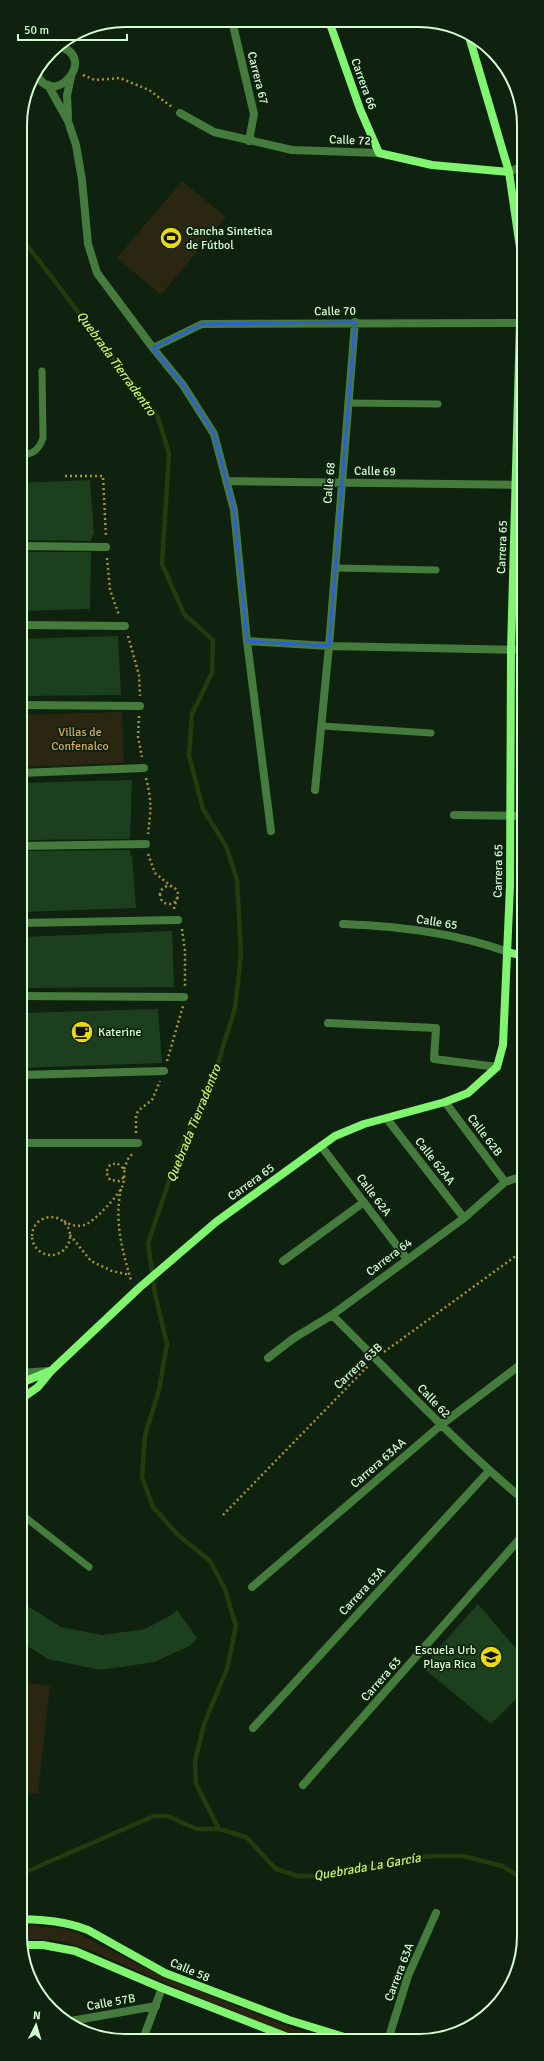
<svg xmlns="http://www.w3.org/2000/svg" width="544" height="2061" viewBox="0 0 544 2061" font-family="Signika,sans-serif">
	<rect width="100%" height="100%" fill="#0f210f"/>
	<path fill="#2a2612" d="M182,181L226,217L161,295L117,258Z
		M122,712L124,763L20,767V715Z
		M21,1682L50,1686L38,1794L21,1792Z
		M21,1925L61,1928L78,1933L141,1966L189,1987L299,2031L328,2040H305L297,2037L174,1987L93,1951L59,1941L21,1938Z"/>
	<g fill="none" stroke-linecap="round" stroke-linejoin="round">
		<path stroke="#253b0d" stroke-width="4.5" d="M20,233L27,245L157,415L169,453L162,564L184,614L213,640L212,673L192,714L189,756L203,809L226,846L237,880L241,954L235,1008L211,1086L180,1149L148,1243L155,1294L167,1344L159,1390L145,1435L142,1477L153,1507L178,1535L210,1561L225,1589L236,1626L227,1669L204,1724L195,1761L196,1784L219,1829
			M21,1874L154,1816H167L197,1829H219L246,1837L276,1869L298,1876H320L428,1856H463L502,1866L524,1879"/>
	</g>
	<path fill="#1c401e" d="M90,480L94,535H92L91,541L20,540V483Z
		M20,552H91L90,609L20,611Z
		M118,636L121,695L20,696V639Z
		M132,780L130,839L20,840V783Z
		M130,850V856L132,855L136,908L21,912L20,851Z
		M172,931L174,987L21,988V937Z
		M158,1009L162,1063L21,1068V1013Z
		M21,1602L61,1627L102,1635L145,1629L170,1616L177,1610L197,1638L191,1645L155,1662L101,1670L48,1659L21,1642Z
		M478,1604L524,1658V1691L491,1724L422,1667Z"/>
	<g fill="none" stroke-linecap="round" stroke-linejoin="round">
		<path stroke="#aa9237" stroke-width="2.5" stroke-dasharray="2 3" stroke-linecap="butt" d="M83,75L95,80L120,78L149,90L172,107
			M65,476H103L106,537
			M107,558L110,590L119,615
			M128,636L139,675L140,696
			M139,716L138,737L142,757
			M146,778C152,802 151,809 148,834
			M148,854L155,873L172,887
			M160 895a9 9 0 1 1 18 0a9 9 0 1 1-18 0Z
			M174,909L177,898
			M182,929L185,951V988
			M167,1061L183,1006
			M136,1133V1116L138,1111L152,1100L160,1081
			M124,1169L128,1159L133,1153
			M121,1189C114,1220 122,1250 131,1280
			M32 1236a19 19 0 1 1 38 0a19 19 0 1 1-38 0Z
			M64,1221C70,1225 77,1227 84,1225C93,1223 118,1196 122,1187C124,1182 125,1174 124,1169L117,1163L110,1165L106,1172L110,1180L119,1181L124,1177
			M21,1235H31
			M70,1235L91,1261L112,1271L130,1275
			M384,1352L524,1250
			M223,1515L368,1366"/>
		<path stroke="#457c3d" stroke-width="7" d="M348,403L438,404
			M20,456C33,454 39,450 43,438L42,371
			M335,568L436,570
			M322,726L431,733
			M21,1514L89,1567"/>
		<path stroke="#457c3d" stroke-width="8" d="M232,21L254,114L249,141
			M36,72C51,112 101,57 58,46
			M48,85L68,121L76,145L82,180L88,244L97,273L153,348L183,385L214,434L234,510L247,641L271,831
			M180,113L214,132L292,150L379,153
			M68,118L67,95L71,77
			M509,172L523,166
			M153,348L202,324L523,323
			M226,481L523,485
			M20,546L106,547
			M20,625L125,626
			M247,641L329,646L523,650
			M20,705L140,706
			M20,773L144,768
			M315,790L329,646L355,322
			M454,815L523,816
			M20,846L146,844
			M21,923L178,920
			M343,924C399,926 456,933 508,952
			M21,996L184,997
			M328,1023L436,1028L434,1059L497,1067
			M21,1075L164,1071
			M445,1102L505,1182
			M387,1119L464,1218
			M21,1143H138
			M321,1146L407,1259
			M283,1261L364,1202
			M332,1315C395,1377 455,1443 524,1500
			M268,1358L294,1338L332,1315L464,1218L505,1182L523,1176
			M21,1373L48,1371
			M252,1587L441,1425L524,1362
			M253,1728L489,1471
			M303,1785L524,1534
			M71,2021L156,2006
			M143,2039L162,1988
			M388,2040L408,1976L436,1913"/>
		<path stroke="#81f470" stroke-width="8" d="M329,21L360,109L379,153L432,165L509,172
			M508,952L523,956
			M21,1383L50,1371
			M21,1399L38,1387L51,1371L139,1288L216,1222L321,1146L335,1136L364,1124L445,1102L468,1093L497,1067L503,1045L510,886L511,650L520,323V248L509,172L468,33
			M21,1919C45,1920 65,1921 88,1930L165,1973L289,2020L354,2040
			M21,1945H43L75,1951L162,1988L295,2040"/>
	</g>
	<path fill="none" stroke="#2f5fd7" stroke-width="3" stroke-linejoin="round" d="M355,322L329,646L247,641L234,510L214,434L183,385L153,348L202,324Z"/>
	<defs>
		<g id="stadium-disc" transform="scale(1.15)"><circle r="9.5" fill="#e8dc11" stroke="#0f210f"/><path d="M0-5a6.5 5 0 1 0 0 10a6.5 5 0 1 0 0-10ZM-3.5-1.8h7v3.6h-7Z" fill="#111"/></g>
		<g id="cafe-disc" transform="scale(1.15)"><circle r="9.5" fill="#e8dc11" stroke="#0f210f"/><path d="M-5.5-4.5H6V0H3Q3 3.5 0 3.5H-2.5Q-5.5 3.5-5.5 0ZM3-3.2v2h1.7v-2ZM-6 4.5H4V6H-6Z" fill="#111"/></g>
		<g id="school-disc" transform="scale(1.15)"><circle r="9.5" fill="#e8dc11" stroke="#0f210f"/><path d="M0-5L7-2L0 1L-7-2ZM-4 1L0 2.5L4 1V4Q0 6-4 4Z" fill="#111"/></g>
	</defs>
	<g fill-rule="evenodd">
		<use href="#stadium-disc" x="171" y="238"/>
		<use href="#cafe-disc" x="82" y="1032"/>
		<use href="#school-disc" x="491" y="1657"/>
	</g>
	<g text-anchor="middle" stroke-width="3.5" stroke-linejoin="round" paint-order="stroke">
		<g font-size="12" fill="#d3fcd2" stroke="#0f210f">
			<text transform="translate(258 78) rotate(76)" y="4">Carrera 67</text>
			<text transform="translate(364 84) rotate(70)" y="4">Carrera 66</text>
			<text transform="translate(350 140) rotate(2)" y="4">Calle 72</text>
			<text transform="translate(335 311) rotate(-1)" y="4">Calle 70</text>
			<text transform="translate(375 471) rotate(1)" y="4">Calle 69</text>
			<text transform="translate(329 483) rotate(-85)" y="4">Calle 68</text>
			<text transform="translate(502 547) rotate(-88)" y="4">Carrera 65</text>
			<text transform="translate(498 871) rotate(-89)" y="4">Carrera 65</text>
			<text transform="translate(437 922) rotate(9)" y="4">Calle 65</text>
			<text transform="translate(485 1135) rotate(53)" y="4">Calle 62B</text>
			<text transform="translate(435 1161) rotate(52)" y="4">Calle 62AA</text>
			<text transform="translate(251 1182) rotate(-36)" y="4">Carrera 65</text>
			<text transform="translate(374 1195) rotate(53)" y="4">Calle 62A</text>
			<text transform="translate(389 1257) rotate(-37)" y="4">Carrera 64</text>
			<text transform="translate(358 1366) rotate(-43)" y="4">Carrera 63B</text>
			<text transform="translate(434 1401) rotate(46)" y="4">Calle 62</text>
			<text transform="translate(378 1463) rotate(-41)" y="4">Carrera 63AA</text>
			<text transform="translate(362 1591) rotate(-47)" y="4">Carrera 63A</text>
			<text transform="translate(381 1679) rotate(-49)" y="4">Carrera 63</text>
			<text transform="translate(190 1970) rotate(23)" y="4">Calle 58</text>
			<text transform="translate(399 1972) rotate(-69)" y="4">Carrera 63A</text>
			<text transform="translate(111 2002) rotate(-10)" y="4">Calle 57B</text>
		</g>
		<g font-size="12" fill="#d3fcd2" stroke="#0f210f" text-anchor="start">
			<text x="186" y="235">Cancha Sintetica<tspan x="186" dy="14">de Fútbol</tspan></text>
			<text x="98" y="1036">Katerine</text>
			<text x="476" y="1654" text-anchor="end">Escuela Urb<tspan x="476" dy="14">Playa Rica</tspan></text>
		</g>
		<g font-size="12" fill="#d6a864" stroke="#0f210f">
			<text x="80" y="736">Villas de<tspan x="80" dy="14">Confenalco</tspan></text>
		</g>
		<g font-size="13" font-style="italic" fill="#c8f468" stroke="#0f210f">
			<text transform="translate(117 363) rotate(54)" y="5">Quebrada Tierradentro</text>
			<text transform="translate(193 1123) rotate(-68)" y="5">Quebrada Tierradentro</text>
			<text transform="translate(367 1866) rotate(-10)" y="5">Quebrada La García</text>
		</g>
	</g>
	<path d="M0 0H544V2061H0ZM125 27H419A98 98 0 0 1 517 125V1936A98 98 0 0 1 419 2034H125A98 98 0 0 1 27 1936V125A98 98 0 0 1 125 27Z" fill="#0f210f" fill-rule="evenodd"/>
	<path fill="none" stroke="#d3fcd2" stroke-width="2" d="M125 27H419A98 98 0 0 1 517 125V1936A98 98 0 0 1 419 2034H125A98 98 0 0 1 27 1936V125A98 98 0 0 1 125 27Z"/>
	<g transform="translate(36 2025) rotate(5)" stroke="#0f210f" stroke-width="3" paint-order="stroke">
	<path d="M0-3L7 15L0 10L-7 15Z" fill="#d3fcd2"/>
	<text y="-6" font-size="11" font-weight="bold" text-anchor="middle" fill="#d3fcd2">N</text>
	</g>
	<path d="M18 34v6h109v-6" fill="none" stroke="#d3fcd2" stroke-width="2"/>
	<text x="24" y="34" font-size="12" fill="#d3fcd2" stroke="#0f210f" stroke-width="3" paint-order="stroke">50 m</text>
</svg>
